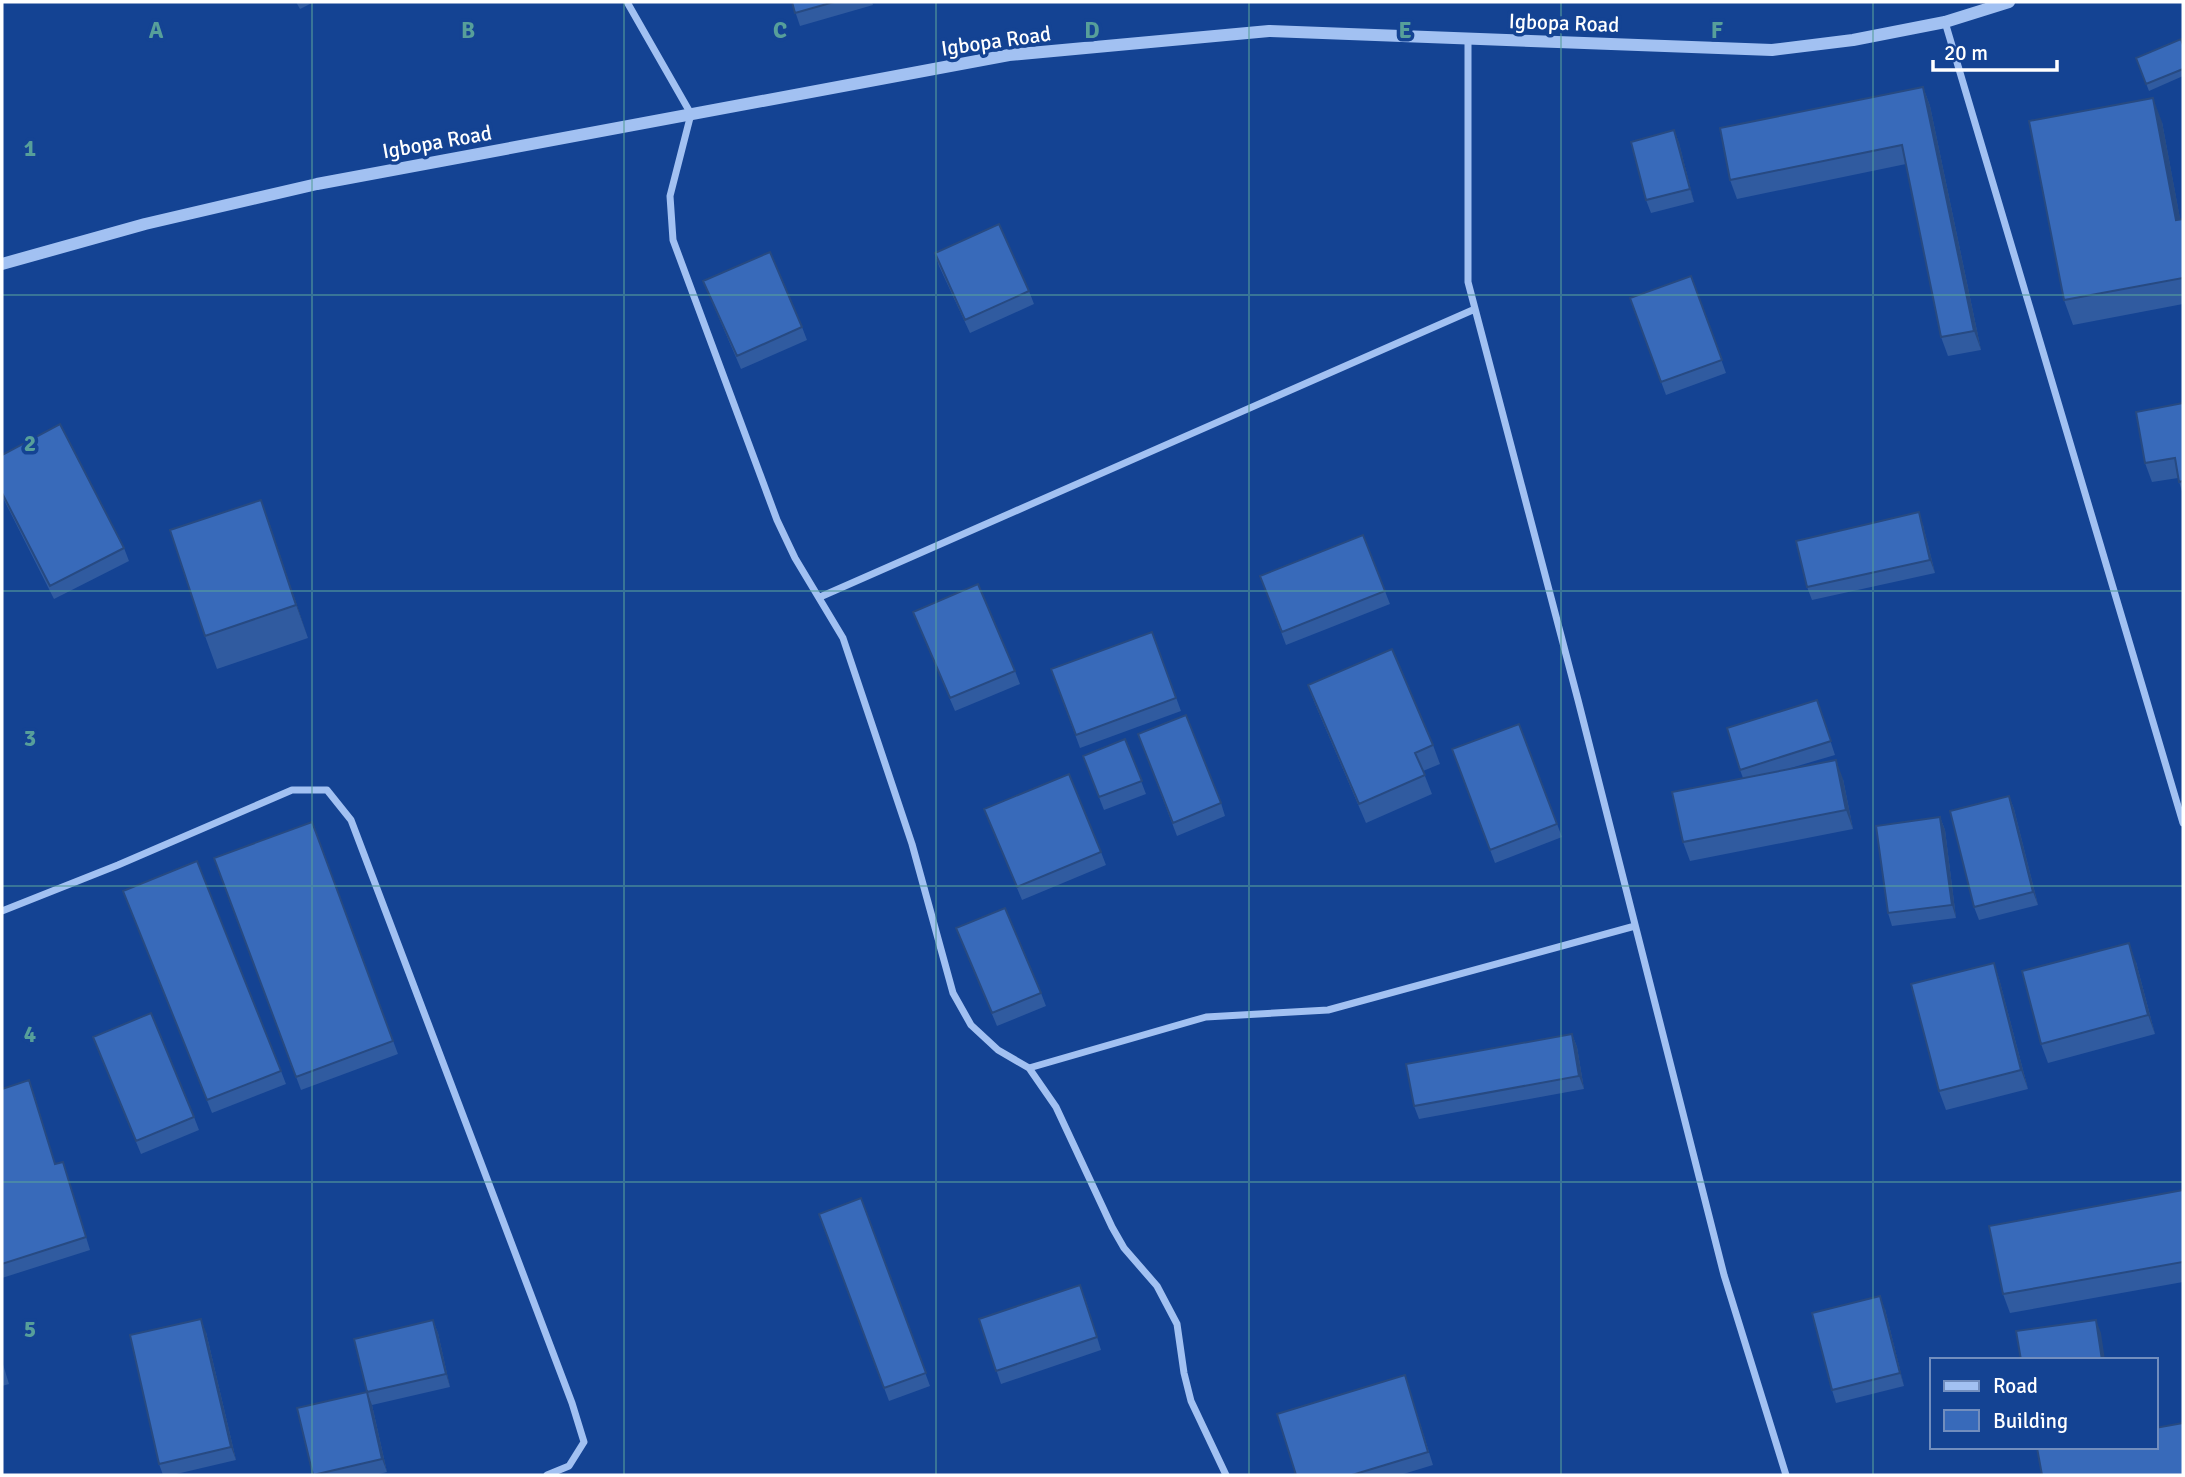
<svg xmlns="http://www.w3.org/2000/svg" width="2185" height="1477" viewBox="0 0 2185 1477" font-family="Signika,sans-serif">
	<rect width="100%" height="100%" fill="#144393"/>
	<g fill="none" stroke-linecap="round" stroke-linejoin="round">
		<path stroke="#a2c1f2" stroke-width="7" d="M627,2L691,114L670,196L673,240L777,520L795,558L843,638L912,844L953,993L971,1025L998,1050L1029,1068L1056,1107L1112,1227L1124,1248L1157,1286L1177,1324L1184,1373L1191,1401L1226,1475
			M1945,22L2183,823
			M1468,38V282L1578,700L1724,1275L1786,1475
			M820,597L1475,309
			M2,911L118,865L292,790H327L351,820L572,1403L584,1442L569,1466L547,1475
			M1029,1068L1206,1017L1328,1010L1635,926"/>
		<path stroke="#a2c1f2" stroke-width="12" d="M2,264L145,224L317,184L1009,55L1269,31L1772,50L1853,40L1945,22L2009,2"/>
	</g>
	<path fill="#305ba0" d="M296,2H314L300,9Z
		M792,2H872L873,5L800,26Z
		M2183,45V76L2149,91L2136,58Z
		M1923,87L1930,106L1981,350L1948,356L1941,337L1906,164L1737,199L1730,180Z
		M2162,122L2180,219H2183V304L2073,325L2064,300Z
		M1674,130L1679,143L1694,202L1651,213L1646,200Z
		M935,253L1029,291L1034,304L970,333L939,266Z
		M1691,276L1726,373L1666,395L1630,298Z
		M703,281L802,327L807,340L741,369Z
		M2183,403V495L2178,478L2152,482L2145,463Z
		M2,455L124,548L129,561L54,599L2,496Z
		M261,500L308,638L217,669L205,636Z
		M1923,525L1935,573L1812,600L1807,587Z
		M1363,535L1390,604L1286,645L1260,576Z
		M913,612L1015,671L1020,684L955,711Z
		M1152,632L1181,711L1080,748L1051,669Z
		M1308,685L1433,745L1440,764L1423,771L1432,794L1366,823L1315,704Z
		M1817,700L1835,755L1784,770L1843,779L1853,829L1690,861L1683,842L1743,778L1740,770Z
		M1519,724L1562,837L1495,863L1452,749Z
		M1138,734L1221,803L1225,816L1177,836Z
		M1125,739L1146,794L1104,810L1083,756Z
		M2009,796L2014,809L2038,905L1979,920L1974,907Z
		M984,809L1101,852L1106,865L1022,900Z
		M1940,817L1945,830L1956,918L1892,926L1888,913Z
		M312,822L398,1054L301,1090L214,858Z
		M128,904L281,1071L286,1084L212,1113Z
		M956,928L1041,993L1046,1006L997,1026Z
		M2136,962L2155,1034L2048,1063L2041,1044Z
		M1994,963L2000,982L2028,1089L1946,1110L1939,1091Z
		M1572,1034L1577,1047L1584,1089L1419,1119L1414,1106Z
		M98,1050L194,1117L199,1130L141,1154Z
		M29,1080L55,1164L67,1175L90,1250L2,1278V1089Z
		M2183,1190V1282L2010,1313L2003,1294Z
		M861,1198L930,1386L889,1401L819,1214Z
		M1085,1298L1101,1350L1001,1384L979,1319Z
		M1885,1309L1904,1386L1836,1403L1832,1390Z
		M433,1320L438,1333L450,1387L372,1405L387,1472L375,1475H313L367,1392Z
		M206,1332L236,1460L172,1475H163L159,1464Z
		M2,1361L9,1384L2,1386Z
		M1405,1375L1433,1465L1400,1475H1296Z"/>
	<path fill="#274a82" d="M1923,87L1930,106L1981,350L1974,331Z
		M2153,98L2162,122L2183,234L2176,220Z
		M1674,130L1679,143L1694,202L1690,189Z
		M261,500L273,533L308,638L296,605Z
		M1919,512L1923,525L1935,573L1930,560Z
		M1836,760L1843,779L1853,829L1846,810Z
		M2009,796L2014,809L2038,905L2033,892Z
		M1940,817L1945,830L1956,918L1952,905Z
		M2129,943L2136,962L2155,1034L2148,1015Z
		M1994,963L2000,982L2028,1089L2021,1070Z
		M1572,1034L1577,1047L1584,1089L1579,1076Z
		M29,1080L34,1093L59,1177L55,1164Z
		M1880,1296L1885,1309L1904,1386L1900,1373Z
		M201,1319L206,1332L236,1460L231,1447Z
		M433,1320L438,1333L450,1387L446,1374Z
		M2096,1320L2101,1333L2105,1360H2102Z
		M367,1392L372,1405L387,1472L382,1459Z"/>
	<path fill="#386aba" stroke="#274a82" stroke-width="2" d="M792,2H834L795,13Z
		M2181,39L2183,45V69L2146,84L2136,58Z
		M1923,87L1974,331L1941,337L1902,145L1730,180L1720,128Z
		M2153,98L2176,220L2183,219V278L2064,300L2029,121Z
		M1674,130L1690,189L1646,200L1631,142Z
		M999,224L1029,291L965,320L935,253Z
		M770,252L802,327L737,356L703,281Z
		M1691,276L1722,360L1661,382L1630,298Z
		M2183,403V481L2179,482L2175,458L2145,463L2136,412Z
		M60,424L124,548L50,586L2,493V455Z
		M261,500L296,605L205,636L170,530Z
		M1919,512L1930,560L1807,587L1796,541Z
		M1363,535L1385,591L1282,632L1260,576Z
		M978,584L1015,671L950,698L913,612Z
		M1152,632L1176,698L1076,735L1051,669Z
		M1392,649L1433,745L1415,753L1425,775L1359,804L1308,685Z
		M1817,700L1831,741L1740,770L1727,728Z
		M1186,715L1221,803L1173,823L1138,734Z
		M1519,724L1557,824L1490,850L1452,749Z
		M1125,739L1142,781L1099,797L1083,756Z
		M1836,760L1846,810L1683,842L1672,792Z
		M1069,774L1101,852L1017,887L984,809Z
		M2009,796L2033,892L1974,907L1950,811Z
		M1940,817L1952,905L1888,913L1876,826Z
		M312,822L393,1041L296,1077L214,858Z
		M197,861L281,1071L207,1100L123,891Z
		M1005,908L1041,993L992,1013L956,928Z
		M2129,943L2148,1015L2041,1044L2022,971Z
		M1994,963L2021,1070L1939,1091L1911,984Z
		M151,1013L194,1117L136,1141L93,1037Z
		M1572,1034L1579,1076L1414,1106L1406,1064Z
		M29,1080L55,1164L63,1162L86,1237L2,1264V1089Z
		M2183,1190V1262L2003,1294L1989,1226Z
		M861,1198L926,1373L884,1388L819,1214Z
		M1080,1285L1097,1337L996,1371L979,1319Z
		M1880,1296L1900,1373L1832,1390L1812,1313Z
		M201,1319L231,1447L159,1464L130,1335Z
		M433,1320L446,1374L367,1392L354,1339Z
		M2096,1320L2102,1360H2021L2016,1331Z
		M1405,1375L1428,1452L1352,1475H1296L1277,1414Z
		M367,1392L382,1459L313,1475L297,1408Z
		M2183,1423V1475H2042L2037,1448L2043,1447H2155V1428Z"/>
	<path fill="none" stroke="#579f9a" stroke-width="2" stroke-opacity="0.55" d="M312,2V1475M624,2V1475M936,2V1475M1249,2V1475M1561,2V1475M1873,2V1475M2,295H2183M2,591H2183M2,886H2183M2,1182H2183"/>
	<g text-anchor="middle" stroke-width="7" stroke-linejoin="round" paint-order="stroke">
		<g font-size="21" fill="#fff" stroke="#144393">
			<text transform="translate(1564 23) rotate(2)" y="7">Igbopa Road</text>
			<text transform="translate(996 41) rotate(-8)" y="7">Igbopa Road</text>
			<text transform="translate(437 142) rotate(-10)" y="7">Igbopa Road</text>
		</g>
	</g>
	<g font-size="23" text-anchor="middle" font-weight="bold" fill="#579f9a" stroke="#144393" stroke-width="7" stroke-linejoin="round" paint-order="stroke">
		<text x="156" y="38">A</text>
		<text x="468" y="38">B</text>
		<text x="780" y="38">C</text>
		<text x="1092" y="38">D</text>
		<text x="1405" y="38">E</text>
		<text x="1717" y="38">F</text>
		<text x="30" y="156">1</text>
		<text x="30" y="451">2</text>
		<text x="30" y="746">3</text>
		<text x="30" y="1042">4</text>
		<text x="30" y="1337">5</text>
	</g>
	<rect width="2185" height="1477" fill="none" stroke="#ffffff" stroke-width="7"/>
	<rect x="1930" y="1358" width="228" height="91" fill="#144393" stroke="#728ebe" stroke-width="2"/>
	<rect x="1944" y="1381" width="35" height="10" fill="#a2c1f2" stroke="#728ebe" stroke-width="2"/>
	<text x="1993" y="1393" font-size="21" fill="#ffffff">Road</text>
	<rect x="1944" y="1410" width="35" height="21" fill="#386aba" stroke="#728ebe" stroke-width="2"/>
	<text x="1993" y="1428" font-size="21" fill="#ffffff">Building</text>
	<path d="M1933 60v10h124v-10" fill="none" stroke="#ffffff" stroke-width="3.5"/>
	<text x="1944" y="60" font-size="21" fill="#ffffff" stroke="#144393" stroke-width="5" paint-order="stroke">20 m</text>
</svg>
